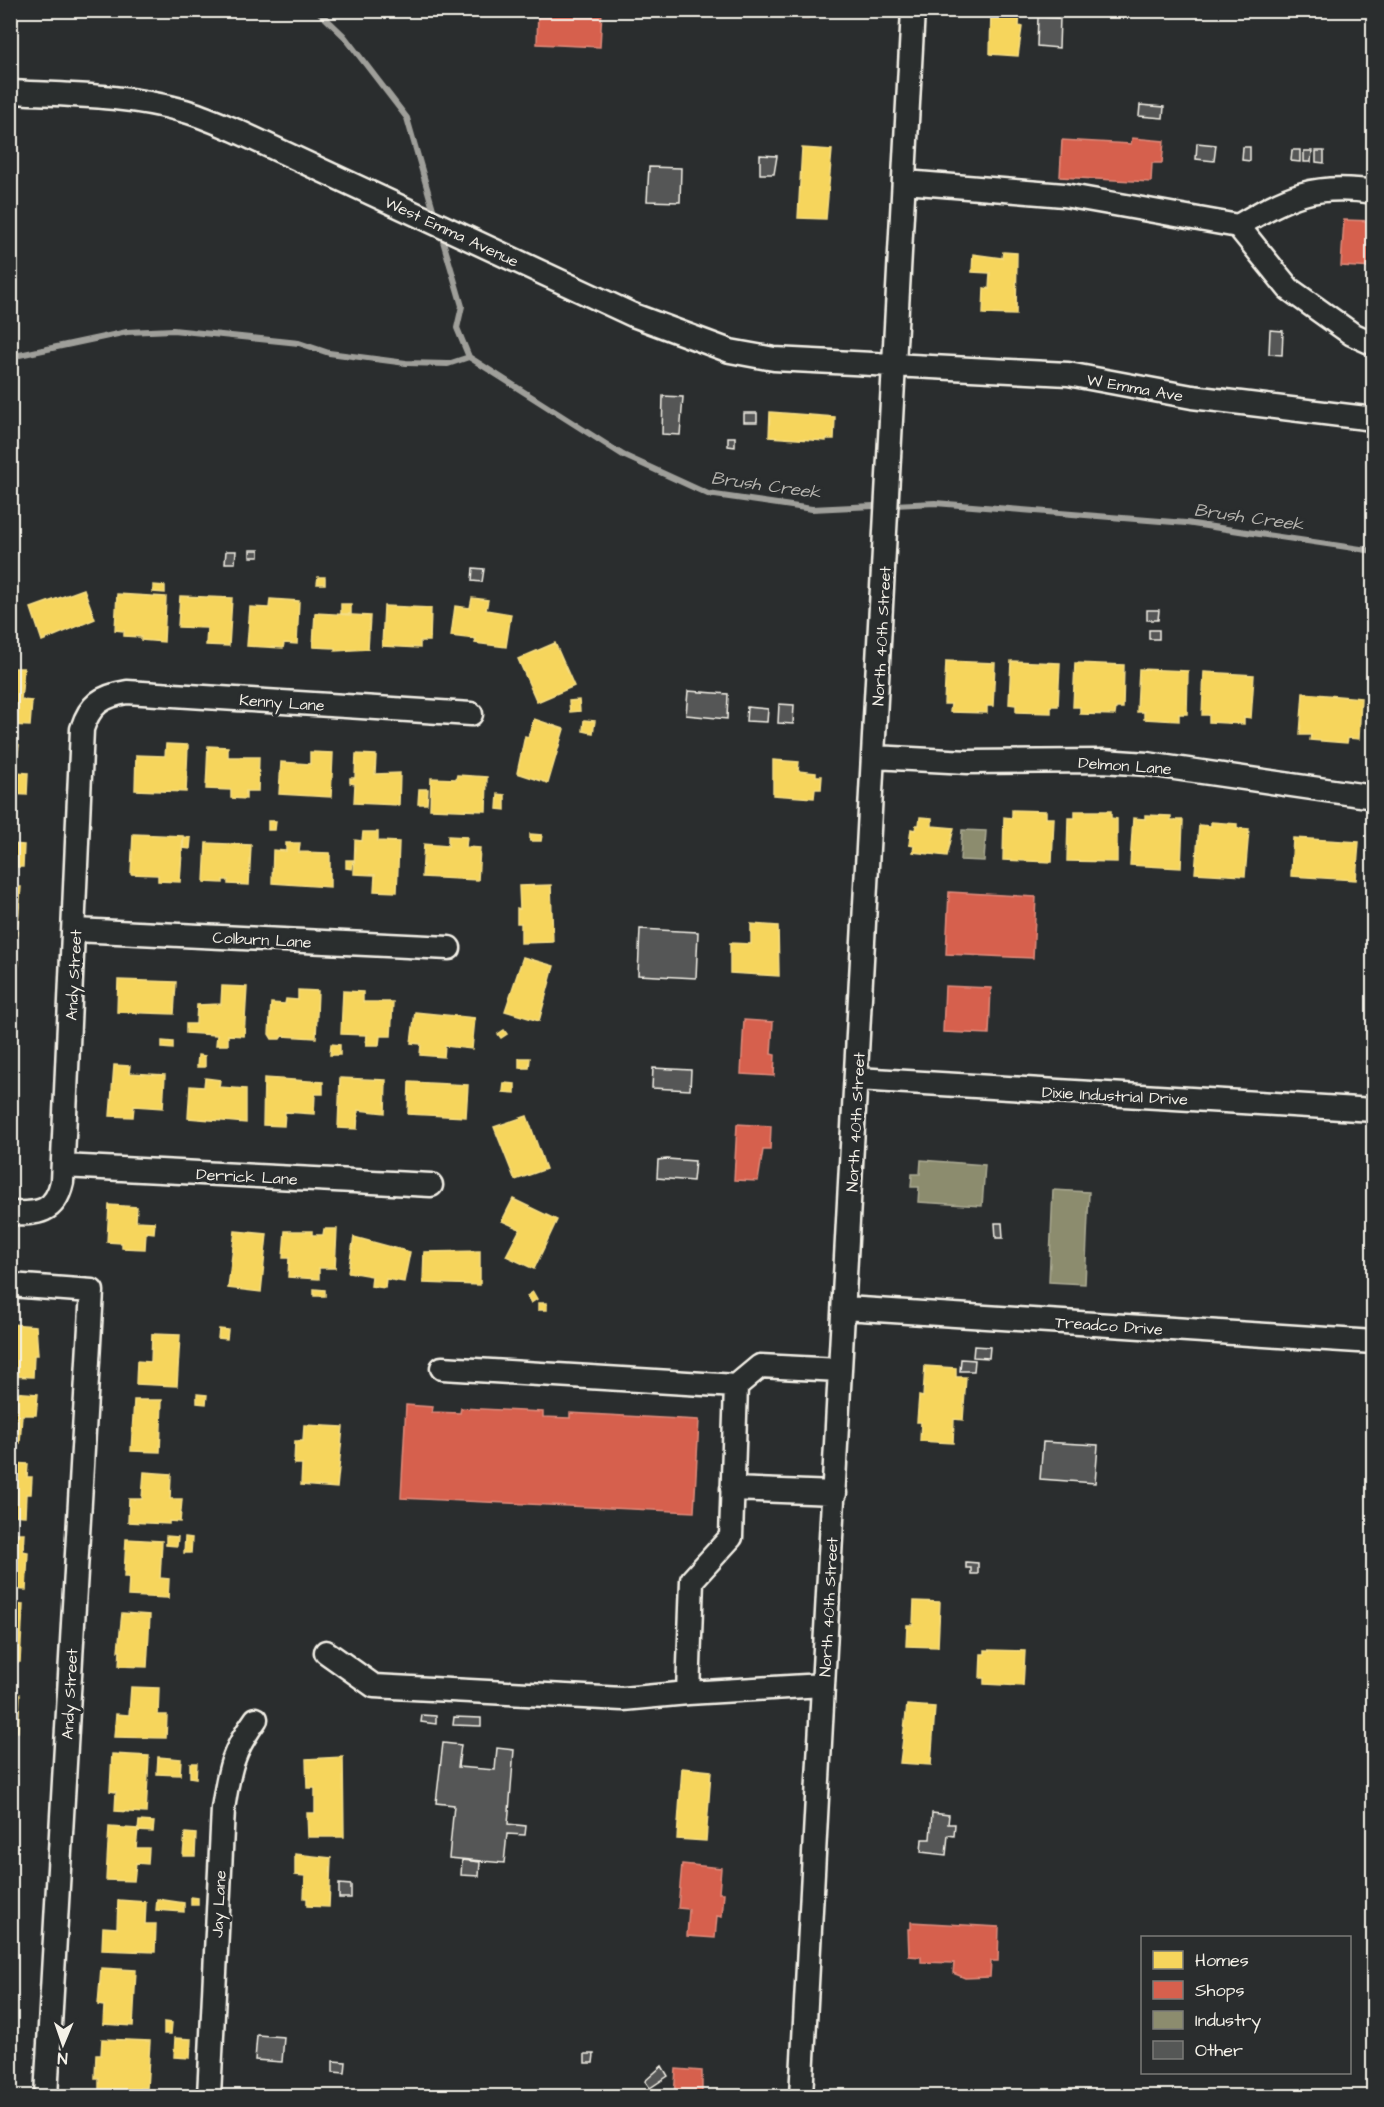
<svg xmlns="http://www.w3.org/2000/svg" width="1384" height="2107" viewBox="0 0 1384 2107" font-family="'Architects Daughter',sans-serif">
	<rect width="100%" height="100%" fill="#2a2d2e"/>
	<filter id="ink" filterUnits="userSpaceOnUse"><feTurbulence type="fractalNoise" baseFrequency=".0167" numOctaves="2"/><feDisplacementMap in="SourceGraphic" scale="12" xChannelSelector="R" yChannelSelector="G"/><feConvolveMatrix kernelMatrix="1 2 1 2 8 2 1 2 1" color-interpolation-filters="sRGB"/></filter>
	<g filter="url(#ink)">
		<path fill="#f6d55c" stroke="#f5dd86" stroke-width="1.5" d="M991,10H1020L1019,26L1022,27L1018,56L990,54Z
			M802,148L832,150L826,219L798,218Z
			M1003,252L1017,253L1016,315L983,314L984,288L989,289L990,273L972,272L973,254L1002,258Z
			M770,412L835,417L834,439H826V441L769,437Z
			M318,577H325V584H317Z
			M153,585L165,586V593L153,592Z
			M84,589L95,619L42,641L31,608Z
			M117,594L166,597L164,642L141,640V637L124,636V631L115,630Z
			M180,596L232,598L229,646L206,645L207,628L178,627Z
			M472,598L488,600L486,610L511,614L506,647L475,643L476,639L451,636L455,606L470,608Z
			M270,599L299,601L297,644L284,643L283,648L247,646L250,607L269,608Z
			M341,604H351V614H341Z
			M384,606L431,608L430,641H420V648L382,646Z
			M315,613L370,616L368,649L335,651V648L313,647Z
			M555,643L574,686L537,702L518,659Z
			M946,661L995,663L993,706H987V713L950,712L951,704H944Z
			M1011,661L1060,663L1058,706H1051V713L1016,712V705L1009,704Z
			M1075,663L1124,665L1123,708H1116L1115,715L1080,714V707H1073Z
			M10,668H24L21,700L32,701L30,726L10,725Z
			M1139,669L1188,671L1187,714H1179V721L1144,719V712H1137Z
			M1204,672L1254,675L1251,718L1244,717V724L1209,722V715H1202Z
			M1303,693L1361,698L1359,739L1348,738L1347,743L1310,740L1311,735H1300Z
			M579,700L580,711L570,712L569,701Z
			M534,719L564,729L548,783L517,773L525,736L528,737Z
			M584,720L595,721L593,733L583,731Z
			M10,744L19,745L15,772L28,773L27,795L10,794Z
			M166,744L188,745L186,792L135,790L136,755L165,756Z
			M208,746L228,747V757H259L258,791H246V799L231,798V790L206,789Z
			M310,752L333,753L331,797L279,794L281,762L310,764Z
			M356,754L376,755L375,774L400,773L399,805L354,803L355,784L350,783V778H355Z
			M773,760L799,762L798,771L816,773V776H822L821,789H815L814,798L773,795Z
			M457,775L487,777L486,811L430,809L431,778L456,779Z
			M419,789H428L427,804H418Z
			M498,794L505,795V810L497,809Z
			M1012,810L1046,811V818H1054L1052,862L1003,860L1004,817L1012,818Z
			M1075,811H1111V818L1117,819V862L1067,861L1068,818H1075Z
			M1145,815L1171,816V820H1183L1181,868L1130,865L1133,818L1145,819Z
			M920,817L932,818V826L954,828L947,856L913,852L914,846L909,845L911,829L915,830L916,825H919Z
			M268,821H276L275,830H268Z
			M1211,822L1237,824V828L1249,829L1245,876L1195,873L1199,825L1211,826Z
			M363,832H378V841L399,842L397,892L374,891L375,875L354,874L355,840L362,841Z
			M133,834L183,836L180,882L158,881V875L131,874Z
			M530,834L542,835L541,841H530Z
			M448,836L467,837L466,847L480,848L478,880L422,877L424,844L448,846Z
			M184,837L191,838L190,849L183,848Z
			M1293,838L1359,842L1356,880L1291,876Z
			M206,843L251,845L249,885L228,884V880H223V883L204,882Z
			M286,843H300L299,852L330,853V887L272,883L273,850L286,851Z
			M10,844L24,845L23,867H10Z
			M346,860H353L352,869L346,868Z
			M551,885L553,942L521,943V923H517V908L520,909L519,886Z
			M10,887H21L16,944H10Z
			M751,924L778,926L779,976L730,973V943L751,944Z
			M523,957L554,966L539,1021L505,1011Z
			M10,960L19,961L13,1018L10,1017Z
			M118,980L176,982L174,1014L117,1012Z
			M222,986L247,987L244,1036L228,1035V1045H216L217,1035L186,1033V1024H196L197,1005L221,1004Z
			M298,990L318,991L316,1038L282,1036L280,1039H272L269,1034L271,1003L285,1004L286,999L298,1000Z
			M343,991L363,992V1002H393L391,1036H380L379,1045H366L367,1035L341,1034Z
			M415,1012L475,1018L472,1049L445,1046L444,1057L420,1055L421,1044L411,1043Z
			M504,1030L507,1034L501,1038L498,1034Z
			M10,1035H13L10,1087Z
			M162,1041L173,1042V1049L162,1048Z
			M331,1044L340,1045V1055H330Z
			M198,1055L205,1056V1067H197Z
			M519,1058H530L529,1068H519Z
			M114,1065L130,1066L129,1073L165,1075L163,1108L134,1106L133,1117L110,1116Z
			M205,1078L220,1080L219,1087L246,1089V1123L188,1118L190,1086L204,1087Z
			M264,1078L323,1082V1094H315L314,1114L285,1112L284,1126L263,1125Z
			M340,1078L386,1080L385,1113L358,1110L357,1129L338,1128Z
			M409,1082L468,1085L466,1117L408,1114Z
			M504,1083L515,1084V1093L503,1092Z
			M527,1116L546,1169L515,1180L494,1127Z
			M513,1199L557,1220L534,1269L506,1256L520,1229L502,1221Z
			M109,1205L137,1207L136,1221L155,1222L154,1233L146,1232L145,1249L122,1248V1243L107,1242Z
			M324,1229H337L335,1268H319V1279L288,1277L289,1258H283L285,1231H312V1235H323Z
			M235,1231L267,1234L261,1292L228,1288Z
			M354,1237L410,1252L404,1282L386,1279L385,1288L371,1286L372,1276L348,1272Z
			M480,1251V1285L423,1283L424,1252Z
			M314,1289L325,1290V1296H314Z
			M533,1292L537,1299L531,1303L527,1296Z
			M538,1303H547V1310H538Z
			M10,1324L36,1326L38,1355H34L33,1377L10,1376Z
			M219,1329L228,1330L227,1339L218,1338Z
			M152,1334L180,1335L177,1386L136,1384L137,1361L151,1362Z
			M925,1366L956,1368V1377H966L963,1420L954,1419L953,1443L920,1441L921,1422H917L919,1396L923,1397Z
			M10,1392L38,1394L36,1415H22L20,1443H10Z
			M197,1394L207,1395L206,1404L197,1403Z
			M134,1400H162L160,1452L131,1451Z
			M304,1425L343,1427L337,1488L301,1485L302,1464H294L295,1441H303Z
			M10,1463L28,1464L27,1477H32L31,1494H26L25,1516L10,1515Z
			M144,1472L171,1474L170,1499H182L180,1522L169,1521V1524L128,1522L129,1499H142Z
			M10,1533H24L23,1551L28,1552L26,1590L10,1589Z
			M166,1536L178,1537L177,1546L166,1545Z
			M185,1537L192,1538L191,1553H184Z
			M126,1539L162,1541L160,1578L169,1579L168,1598L128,1596L129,1577H124Z
			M914,1601L940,1602L938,1647L906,1646L907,1625H913Z
			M10,1604L23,1605L20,1662H10Z
			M122,1613L150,1615L147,1667L119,1666L120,1651H118Z
			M985,1650L1025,1651L1023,1686L984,1684V1678H980L981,1654H985Z
			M10,1674H16L15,1694H20L18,1732H10Z
			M131,1687L159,1688L158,1715H167L166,1738L114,1737L116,1714L129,1715Z
			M907,1705L935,1707L931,1765L900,1763Z
			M10,1750H16L15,1773L10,1772Z
			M112,1754L149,1756L146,1813L115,1811L116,1792L110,1791Z
			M158,1757L181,1759L180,1775L157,1774Z
			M343,1757L344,1837H308L307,1813H315V1788H307L306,1759Z
			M190,1763H197L196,1778L190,1777Z
			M682,1768L711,1771L706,1841L677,1839Z
			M139,1821L154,1822L153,1832L138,1831Z
			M109,1827L138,1829L136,1848H149L148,1864L136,1863L134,1881L106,1880Z
			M185,1833L196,1834L195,1856H183Z
			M295,1854L331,1858L329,1907L307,1906V1898H304L305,1876L295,1875Z
			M191,1897L198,1898V1905H191Z
			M157,1899L184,1903V1912L156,1910Z
			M118,1900L146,1902L145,1924H156L155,1952L102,1950L103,1927L117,1928Z
			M101,1968L136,1970L133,2026L103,2024L104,2006L98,2005Z
			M164,2022L172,2023L171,2034H164Z
			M175,2038L191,2039L190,2058L174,2057Z
			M102,2039L150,2041L147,2088H140V2096H99V2078H95L96,2055H101Z"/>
		<path fill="#d6604d" stroke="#df8c7c" stroke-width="1.5" d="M538,10H602L600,47L537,44Z
			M778,10H831L809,11L808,18L778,17Z
			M1132,138L1164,141L1162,163H1152L1151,182L1060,177L1062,140L1131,144Z
			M1344,220L1374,221V268L1341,266Z
			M949,892L1036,897L1033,958L946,954Z
			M945,986L991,988L989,1034L943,1032Z
			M744,1020L773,1022L771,1054L775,1055L774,1076L741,1074Z
			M737,1124L771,1126L770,1150H763L758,1181L734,1180Z
			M406,1405L433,1407L432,1412L460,1413L461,1408L543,1412V1417L570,1418V1413L699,1420L694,1512L401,1498Z
			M682,1864L721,1868L719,1893H724L722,1917L717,1916L715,1938L687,1936L689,1909L678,1908Z
			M911,1922L999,1927L998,1961H991L990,1977L965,1978L953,1973L954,1963L921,1962V1957L909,1956L908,1929H911Z
			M676,2069L702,2071V2096H674Z"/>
		<path fill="#8c8c6e" stroke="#abaa93" stroke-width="1.5" d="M962,830L986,831L984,861L960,860Z
			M921,1160L985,1165L982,1206L918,1202L919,1187H911L912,1174H920Z
			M1053,1190L1089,1192L1085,1284L1049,1282Z"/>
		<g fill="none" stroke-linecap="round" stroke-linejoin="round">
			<path stroke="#9f9f9a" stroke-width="6" d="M317,10L344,36L407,118L435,216
				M440,231L462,306L457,328L469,357L623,455L708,494L812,509L935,503L1186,523L1374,551
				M10,357L127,332L173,330L299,343L329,353L406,363L448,364L469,357"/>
		</g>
		<path fill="#555756" stroke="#f4f1e8" stroke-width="1.5" d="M1038,17L1060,18L1059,48L1037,46Z
			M1140,105L1164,107L1163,118L1139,116Z
			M1197,143L1216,145L1214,161L1196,159Z
			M1243,147H1250V161L1242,160Z
			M1292,150H1300V162L1291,161Z
			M1304,151H1312L1311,162H1304Z
			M1316,151H1324V163L1316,162Z
			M760,155L777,156L774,174H760Z
			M649,167L681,168L680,202L647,201Z
			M1270,330L1283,331L1282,355L1269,354Z
			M663,396L683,397L680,435L662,434Z
			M744,413H757V422H744Z
			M728,437H735V447L728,446Z
			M250,550H259V557H250Z
			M226,551H236L235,563H225Z
			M473,568L484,569L482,582L472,581Z
			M1147,610H1159L1158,620H1147Z
			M1149,630H1159V639H1149Z
			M688,691L728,694L727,719L686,715Z
			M779,704L794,705L793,724L778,723Z
			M747,707L768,709L767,722L746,721Z
			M640,929L698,932L696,978L638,975Z
			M653,1068L691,1070L690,1090L652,1088Z
			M667,1159L695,1161L693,1181L657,1178L658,1160Z
			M995,1223H1002L1003,1238H996Z
			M974,1346L990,1347L989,1358L973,1357Z
			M961,1359L975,1360L974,1371H960Z
			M1043,1442L1098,1445L1095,1483L1040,1479Z
			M966,1562L978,1563V1574H971V1568H966Z
			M422,1715L436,1716V1724L421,1722Z
			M454,1717L481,1718V1726L453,1725Z
			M443,1743L461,1745L458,1767L495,1770L497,1748L514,1750L508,1824L526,1826L525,1835L507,1834L504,1863L449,1858L454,1805L436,1803Z
			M932,1813L949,1815L948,1824H955L954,1836L948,1835L946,1855L921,1852L922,1839H930Z
			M462,1860L480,1862L479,1876L461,1875Z
			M339,1884L351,1885V1898H339Z
			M257,2035L284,2037L282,2062L255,2060Z
			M585,2054H594L593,2063H585Z
			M333,2061L346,2062L345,2073L333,2072Z
			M662,2066L668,2076L650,2088L645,2081Z"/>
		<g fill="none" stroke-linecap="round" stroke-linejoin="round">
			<g stroke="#f4f1e8" stroke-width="27">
				<path id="minor" d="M10,92C69,95 129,95 185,111C203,116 220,124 237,131L633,315L730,351L774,359L1068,374L1192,397L1374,419
					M905,182L1064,195L1238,226C1288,196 1313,183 1374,192
					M1238,226L1289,289L1352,334L1374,344
					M874,757L968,762L1103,761L1147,764L1374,797
					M75,930L449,948
					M857,1079L1374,1110
					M63,1166L431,1185
					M10,1213C38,1214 55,1213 62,1182L82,729C90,704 102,696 127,692L471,714
					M10,1285L92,1291L46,2096
					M845,1308L1374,1342
					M442,1368L736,1386L731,1537L692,1580L688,1693L823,1685
					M736,1386L760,1366L840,1370
					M732,1489L835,1493
					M326,1652L374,1686L623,1699L688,1693
					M209,2096L223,1809C229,1769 232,1752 256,1719
					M801,2096L913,10"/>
			</g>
			<use href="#minor" stroke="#2a2d2e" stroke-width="22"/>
		</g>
	</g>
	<g text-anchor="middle" stroke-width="6" stroke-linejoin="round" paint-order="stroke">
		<g font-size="16" fill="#f4f1e8" stroke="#2a2d2e">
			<text transform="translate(452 231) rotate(25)" y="6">West Emma Avenue</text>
			<text transform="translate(1135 387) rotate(10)" y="6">W Emma Ave</text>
			<text transform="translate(881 636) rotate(-87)" y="6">North 40th Street</text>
			<text transform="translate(282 702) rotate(4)" y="6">Kenny Lane</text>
			<text transform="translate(1125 765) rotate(4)" y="6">Delmon Lane</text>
			<text transform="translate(262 939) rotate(3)" y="6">Colburn Lane</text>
			<text transform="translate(73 975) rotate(-87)" y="6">Andy Street</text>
			<text transform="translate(1115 1095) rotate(3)" y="6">Dixie Industrial Drive</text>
			<text transform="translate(855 1122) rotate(-87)" y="6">North 40th Street</text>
			<text transform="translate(247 1176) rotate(3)" y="6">Derrick Lane</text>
			<text transform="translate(1109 1325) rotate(4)" y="6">Treadco Drive</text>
			<text transform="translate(828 1607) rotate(-87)" y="6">North 40th Street</text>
			<text transform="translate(69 1694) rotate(-87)" y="6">Andy Street</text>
			<text transform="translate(218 1904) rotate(-87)" y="6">Jay Lane</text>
		</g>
		<g font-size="18" font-style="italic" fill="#b5b3ae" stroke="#2a2d2e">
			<text transform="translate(766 485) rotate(8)" y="6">Brush Creek</text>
			<text transform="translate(1249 517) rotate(8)" y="6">Brush Creek</text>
		</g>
	</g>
	<rect width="1384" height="2107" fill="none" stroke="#2a2d2e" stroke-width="36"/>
	<rect x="18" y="18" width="1348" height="2071" fill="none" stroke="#f4f1e8" stroke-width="2" filter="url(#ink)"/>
	<rect x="1141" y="1936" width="210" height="138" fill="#2a2d2e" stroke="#7b7b78" stroke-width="1.5"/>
	<rect x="1153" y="1951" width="30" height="18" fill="#f6d55c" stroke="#7b7b78" stroke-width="1.5"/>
	<text x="1195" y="1966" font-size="18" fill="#f4f1e8">Homes</text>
	<rect x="1153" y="1981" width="30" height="18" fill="#d6604d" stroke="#7b7b78" stroke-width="1.5"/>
	<text x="1195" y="1996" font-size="18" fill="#f4f1e8">Shops</text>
	<rect x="1153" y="2011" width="30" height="18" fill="#8c8c6e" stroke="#7b7b78" stroke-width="1.5"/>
	<text x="1195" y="2026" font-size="18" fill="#f4f1e8">Industry</text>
	<rect x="1153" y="2041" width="30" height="18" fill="#555756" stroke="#7b7b78" stroke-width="1.5"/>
	<text x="1195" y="2056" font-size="18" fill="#f4f1e8">Other</text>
	<g transform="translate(63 2044) rotate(182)" stroke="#2a2d2e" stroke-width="4.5" paint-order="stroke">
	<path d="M0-4.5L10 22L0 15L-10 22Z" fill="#f4f1e8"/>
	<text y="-9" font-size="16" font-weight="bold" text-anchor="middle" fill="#f4f1e8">N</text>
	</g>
</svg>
